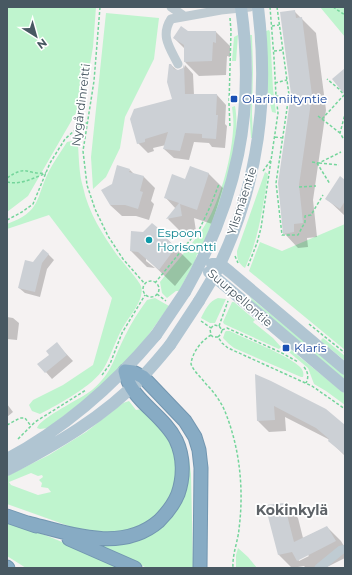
<svg xmlns="http://www.w3.org/2000/svg" width="352" height="575" viewBox="0 0 352 575" font-family="Montserrat,sans-serif">
	<rect width="100%" height="100%" fill="#f5f2f2"/>
	<path fill="#bff4ce" fill-rule="evenodd" d="M7,7H96L93,47L84,99L28,196L7,212Z
		M320,7H345V37Z
		M106,13L159,18L154,59L125,117L120,148L106,177L93,189L91,157Z
		M269,30L270,32L273,89L276,113L272,112L268,94L266,31Z
		M238,35L236,61H232L234,37Z
		M250,35H252L253,69L252,114L253,138H251L250,121L252,68Z
		M235,106C243,149 216,214 199,254H197L195,261L179,291H176L167,298L162,293L160,282C174,264 189,248 202,230C219,205 231,161 233,131C234,123 233,115 232,107Z
		M72,141L78,145C79,159 79,174 83,187C88,212 103,235 117,255C122,261 140,282 141,286C145,299 131,314 125,324C116,338 112,354 104,368C93,386 59,404 40,414L32,411L29,405L33,400L63,385L93,365L112,298L49,215L7,229V224C42,211 35,199 49,171C54,161 61,152 67,142Z
		M265,172L268,174C263,206 259,239 245,268C238,263 237,259 237,251Z
		M345,224V350L249,271L260,242L282,251Z
		M250,297L345,375V380L249,299Z
		M155,298L169,306L147,337L125,363L87,398L48,428L40,429L37,428C41,417 81,399 92,390C113,372 113,359 125,336C131,323 139,311 147,300Z
		M218,298L226,299L215,323H210L201,318C205,310 209,301 218,298Z
		M232,302H234L255,320L253,322L273,338L281,347L279,349L224,324L223,322Z
		M226,331H230C247,340 289,355 301,368C303,371 304,373 303,377H301L234,348L229,344L223,338L225,332Z
		M323,338L345,356V361L322,342L321,340Z
		M290,349L345,394V405L326,391L314,384L308,368L290,353L288,352Z
		M129,401L136,410L143,409L163,428L175,450L177,472L172,494L167,504L149,521L126,532L98,533L80,530L7,504V476L49,455L86,432L123,403ZM31,473L38,476L42,475L43,477L39,480L42,483L41,487L48,488L51,492L38,495L11,485L9,482Z
		M182,437L189,459L191,474L193,568H147L101,546L102,544L120,545L135,542L148,536L160,528L171,518L180,439Z
		M7,521L50,537L125,568H26L7,556Z
		M238,548L248,557L257,568H236V555Z"/>
	<path fill="#0003" fill-rule="evenodd" d="M294,11L316,33L326,110L313,200L317,237L307,238L308,247L298,248L284,233L292,94Z
		M187,32H216L230,46V57L227,56L226,75L199,76L185,62V49L174,38Z
		M171,65L178,71L184,68L185,65L193,74L194,95H217L226,105L225,124L227,126L225,148L212,147L209,143L194,142L189,160L174,158L164,149L166,145L153,148L154,151L148,153L138,143L173,99Z
		M130,170L134,174L144,177L155,188L151,201L154,204L149,220L136,216H122L110,205L112,185Z
		M208,173L223,188L212,224L194,218L196,231L182,233L168,219L176,209L165,197L186,180Z
		M345,181V216L327,199Z
		M152,224L192,264L175,286L146,258V261L155,268L147,267L131,251Z
		M48,254L54,260L47,269L40,297L25,293L19,288L34,263Z
		M7,317L13,318L19,323L17,340L7,339Z
		M57,344L73,361L52,379L39,364L50,355Z
		M256,376L345,426V456L328,439L285,417L286,431L269,432L258,421Z
		M7,404L13,412L7,417Z
		M284,504L298,518L303,538L327,527L341,541L345,548V558L325,568H306L304,566L292,568L279,555L267,506ZM307,554L309,556L299,561L298,559Z"/>
	<path fill="#ccd0d5" d="M295,10L296,18L302,17L312,95L299,185L303,223L294,224V232L283,234L278,183L291,94L280,12Z
		M181,26L188,31H216V43L213,42L212,61L184,62V45L173,38Z
		M169,64H171L174,69L178,70L183,68L184,64L185,94H217L216,115H218L216,139L202,138V134L185,133L180,151L163,149L168,132L145,139V142L137,144L130,119L134,109L172,99L167,82Z
		M345,68V95L332,79Z
		M117,165L130,169L129,172L144,176L140,191L143,192L138,209L125,205H110L101,190L112,184Z
		M190,166L209,173L197,210L180,204L182,216L166,219L179,203L164,198L172,174L185,179Z
		M340,176L345,180V201L340,209L325,199Z
		M152,223L163,232L161,234L176,247L159,270L138,252L130,251L131,231L143,232Z
		M43,249L49,254L42,263L35,292L18,288L25,260L33,262Z
		M57,342L67,355L45,373L37,364L49,355L46,351Z
		M255,374L271,381L326,409L345,425V455L328,441L329,439L316,428L274,406L275,420L257,421Z
		M284,503L294,542L327,526L336,541L297,561L292,552L278,555L265,505Z"/>
	<g fill="none" stroke-linecap="round" stroke-linejoin="round">
		<g stroke="#7296b0" stroke-width="15">
			<path id="highway" d="M7,516L36,526
				M28,523C71,534 122,553 159,521C167,513 174,504 178,494C184,477 184,457 176,440C163,414 130,400 125,371L133,372L143,377L185,421L195,437L199,450L201,468L200,568
				M69,539L135,568
				M7,567L8,568"/>
		</g>
		<path stroke="#74d59b" stroke-width="1.5" stroke-dasharray="3 2" stroke-linecap="butt" d="M100,7L94,81L83,151L87,185L95,209L108,236L123,259L145,284
			M277,7L289,95L276,183L282,235H298L305,222V216L311,215L323,195
			M333,7L345,15
			M230,18L231,31L229,104L230,128
			M272,26L279,25
			M274,51L283,50
			M275,83L287,80
			M276,96L291,98
			M311,101L318,102
			M318,116L340,133
			M322,119L344,95L339,89L327,79
			M275,137L283,138
			M343,138L340,133L345,114
			M312,162L319,163L341,152
			M317,163L330,184
			M319,163L339,165
			M263,171L271,160
			M7,178C27,164 26,175 46,173
			M7,182C20,185 32,179 44,174
			M299,187L316,186
			M7,220L22,212L33,204L50,163L65,139L83,123H87
			M235,256L238,263
			M248,266L257,243L261,228L278,113L276,96L274,58L270,7
			M143 289a8 8 0 1 1 16 0a8 8 0 1 1-16 0Z
			M155,283L200,228L210,207L219,184
			M157,294L166,301
			M201,321L211,328
			M309,324L345,353
			M219,326L228,301
			M222,330L227,328L282,353L298,362
			M211,335C201,341 192,353 191,364C194,372 201,377 206,384C214,392 222,403 226,414C240,450 244,490 239,529C238,541 232,555 233,568
			M218,337L221,334L222,330L219,326L214,325L210,329L211,335L213,337H218L222,343L228,348L312,386L345,409
			M304,367C308,372 309,377 306,383
			M102,375L110,364L122,333L145,295
			M7,425L20,418H25L31,426
			M18,439L35,422L86,390"/>
		<path stroke="#bfcbd2" stroke-width="9" d="M171,7L184,16
			M178,64C170,48 160,36 171,19L221,10L250,7
			M319,568L341,550L345,549"/>
		<path stroke="#b0c5d2" stroke-width="12" d="M212,264H220L230,272L345,369
			M209,272L345,387
			M185,292C237,200 256,112 241,7
			M199,301C206,289 214,277 220,264C259,181 269,98 258,7
			M7,459C65,428 114,385 156,335
			M7,470C55,445 104,417 142,377C152,367 161,356 170,345"/>
		<use href="#highway" stroke="#87abc4" stroke-width="13"/>
		<path stroke="#b0c5d2" stroke-width="12" d="M156,335L185,292
			M170,345L199,301"/>
	</g>
	<g fill="#1a4fb4" stroke="#fff" stroke-width="1.5">
		<rect x="230" y="95" width="8" height="8" rx="2"/>
		<rect x="282" y="344" width="8" height="8" rx="2"/>
	</g>
	<circle fill="#0f9aa8" stroke="#fff" stroke-width="1.5" cx="149" cy="240" r="4"/>
	<g text-anchor="middle" stroke-width="3.5" stroke-linejoin="round" paint-order="stroke">
		<g font-size="12" fill="#164399" stroke="#fff" text-anchor="start">
			<text x="242" y="103">Olarinniityntie</text>
			<text x="294" y="352">Klaris</text>
		</g>
		<g font-size="12" fill="#485862" stroke="#fff">
			<text transform="translate(81 105) rotate(-83)" y="4">Nygårdinreitti</text>
			<text transform="translate(242 201) rotate(-72)" y="4">Ylismäentie</text>
			<text transform="translate(240 298) rotate(41)" y="4">Suurpellontie</text>
		</g>
		<g font-size="12" fill="#0d838f" stroke="#fff" text-anchor="start">
			<text x="157" y="237">Espoon<tspan x="157" dy="14">Horisontti</tspan></text>
		</g>
		<g font-size="14" font-weight="bold" fill="#5e6368" stroke="#fff">
			<text x="292" y="515">Kokinkylä</text>
		</g>
	</g>
	<rect width="352" height="575" fill="none" stroke="#485862" stroke-width="16"/>
	<g transform="translate(36 36) rotate(143)" stroke="#ffffff" stroke-width="3" paint-order="stroke">
	<path d="M0-3L7 15L0 10L-7 15Z" fill="#485862"/>
	<text y="-6" font-size="11" font-weight="bold" text-anchor="middle" fill="#485862">N</text>
	</g>
</svg>
